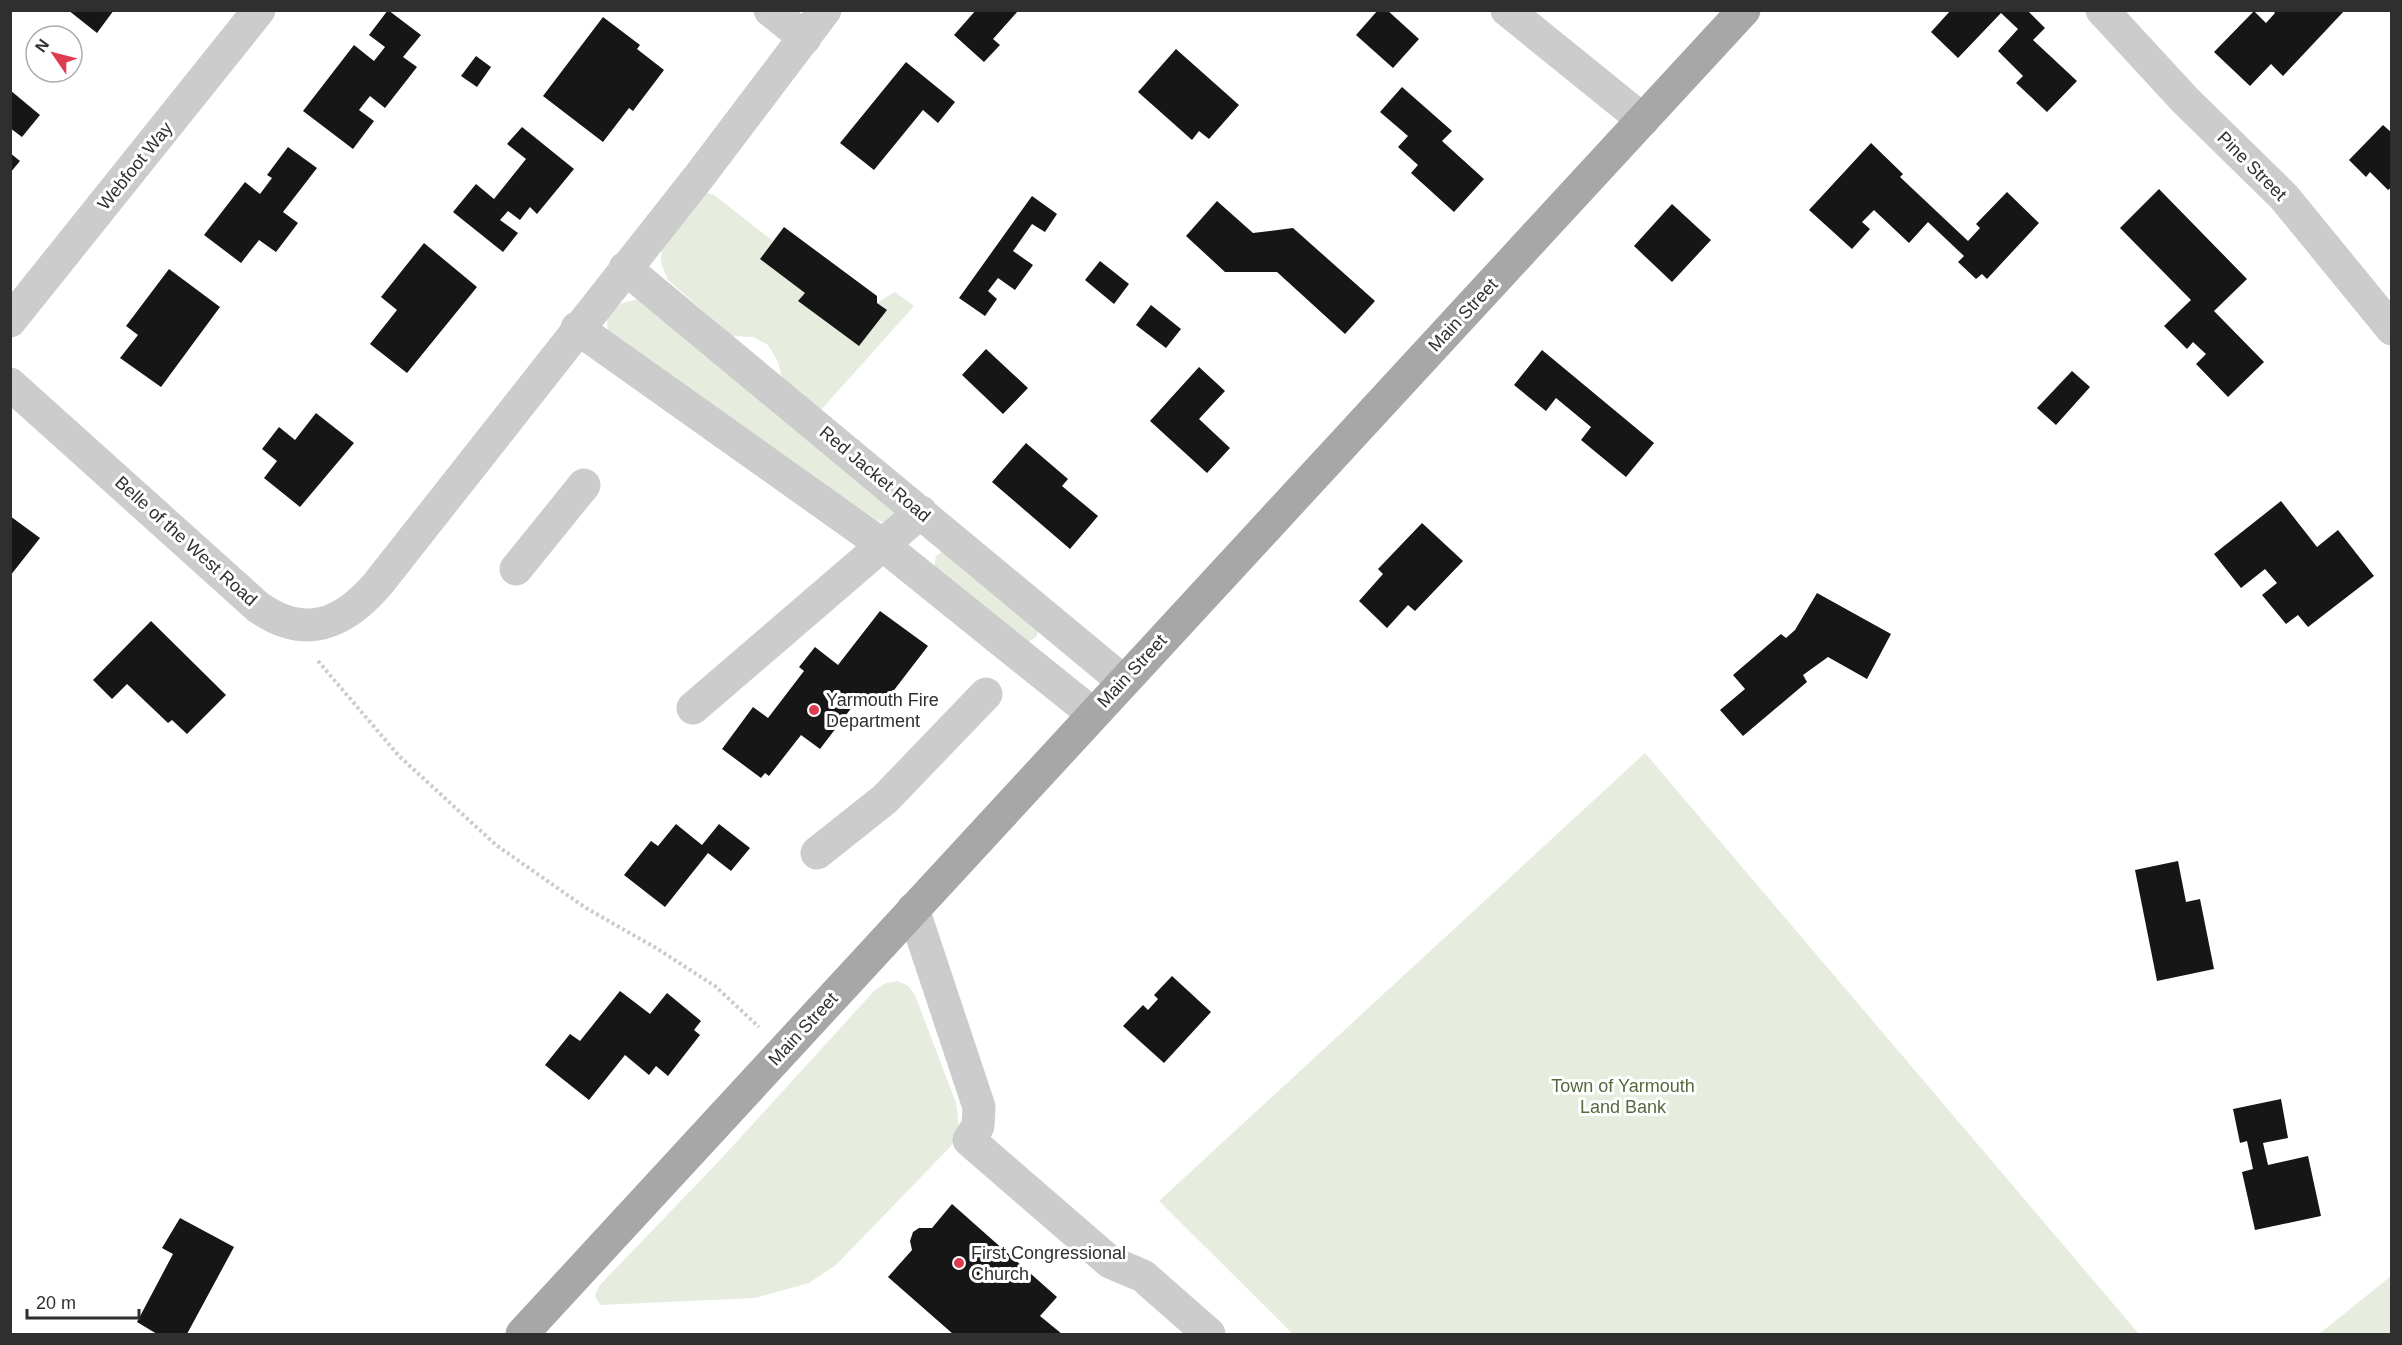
<svg xmlns="http://www.w3.org/2000/svg" width="2402" height="1345" viewBox="0 0 2402 1345" font-family="Arial,sans-serif">
	<rect width="100%" height="100%" fill="#fff"/>
	<path fill="#e6ecde" d="M707,193L714,195L773,241L760,259L805,293L799,302L859,346L887,310L877,303L895,292L914,306L821,410L782,378L778,362L768,345L753,337L732,336L668,280L661,263L662,244L702,194Z
		M640,300L898,510L884,523L877,520L625,349C621,345 614,341 611,336C598,314 620,299 640,300Z
		M944,550L1040,628L1036,637L1028,642L934,567L936,556Z
		M1645,753L2139,1334H1293L1159,1201Z
		M898,981L908,986L915,995L956,1103C959,1121 960,1130 951,1146L836,1265L809,1283L755,1298L600,1305L595,1296L599,1286L720,1160L875,990L886,983Z
		M2391,1276V1334H2319Z"/>
	<path fill="#161616" d="M68,10H114L97,33Z
		M388,10L421,35L403,57L417,67L385,108L370,96L359,110L374,121L353,149L303,111L354,45L374,61L385,47L369,35Z
		M976,10H1019L993,39L1000,45L984,62L954,35Z
		M1378,10H1387L1419,39L1393,68L1356,35Z
		M1951,10H2027L2045,28L2033,40L2077,81L2047,112L2016,83L2023,76L1998,51L2018,29L2001,13L1958,58L1931,32Z
		M2272,10H2345L2283,76L2271,64L2250,86L2214,52L2254,11L2266,23L2275,13Z
		M603,17L640,45L637,49L664,70L633,111L629,108L603,142L543,96Z
		M1176,49L1239,105L1209,139L1199,131L1192,140L1138,92Z
		M476,56L491,67L477,87L461,76Z
		M906,62L955,102L938,123L923,110L874,170L840,143Z
		M1402,87L1452,131L1442,141L1484,179L1454,212L1411,173L1418,165L1398,147L1408,136L1380,112Z
		M10,90L40,115L22,137L10,128Z
		M2383,125L2392,133V187L2388,190L2370,172L2366,177L2349,160Z
		M522,127L574,169L537,214L530,207L520,220L508,211L500,220L518,233L503,252L453,212L476,184L494,199L526,159L507,144Z
		M1871,143L1903,174L1900,177L1968,241L1980,228L1976,224L2007,192L2039,223L1987,279L1982,274L1976,279L1958,262L1964,256L1928,222L1909,243L1874,210L1862,222L1870,229L1852,249L1809,210Z
		M288,147L317,168L283,212L298,223L276,252L259,240L241,263L204,235L245,182L260,194L272,178L267,175Z
		M10,153L20,161L10,173Z
		M2159,189L2247,279L2214,311L2264,362L2228,397L2196,364L2206,354L2193,342L2187,349L2164,326L2191,300L2120,228Z
		M1032,196L1057,214L1045,232L1032,224L1013,251L1033,265L1015,290L998,278L988,291L997,299L985,316L959,298Z
		M1217,201L1253,233L1293,228L1375,301L1345,334L1277,272H1225L1186,236Z
		M1672,204L1711,240L1672,282L1634,246Z
		M784,227L877,296V303L887,310L859,346L798,301L805,293L760,259Z
		M424,243L477,287L407,373L370,344L397,310L381,297Z
		M1100,261L1129,284L1114,304L1085,280Z
		M169,269L220,307L161,387L120,358L138,335L126,326Z
		M1151,305L1181,329L1166,348L1136,325Z
		M986,349L1028,388L1003,414L962,375Z
		M1542,350L1654,443L1626,477L1581,440L1591,427L1556,398L1546,411L1514,385Z
		M1199,367L1225,391L1199,419L1230,448L1207,473L1150,421Z
		M2072,371L2090,387L2056,425L2037,408Z
		M316,413L354,443L300,507L264,478L277,461L262,449L279,427L295,440Z
		M1026,443L1068,479L1062,486L1098,516L1070,549L992,482Z
		M2281,501L2317,547L2338,530L2374,576L2308,627L2298,615L2286,624L2262,595L2277,583L2265,569L2241,588L2214,554Z
		M10,516L40,538L10,576Z
		M1422,523L1463,561L1415,611L1408,605L1387,628L1359,601L1383,574L1378,569Z
		M1817,593L1891,634L1867,679L1828,657L1803,675L1807,682L1743,736L1720,710L1745,689L1733,675L1781,634L1786,638L1795,630Z
		M880,611L928,646L881,707L862,694L820,749L801,735L769,776L765,773L761,778L722,749L753,707L768,718L804,671L799,667L815,647L838,665Z
		M151,621L226,695L187,734L172,720L168,723L127,684L112,699L93,680Z
		M676,824L702,845L719,824L750,848L731,871L708,853L665,907L624,875L651,841L658,846Z
		M2178,861L2186,902L2200,899L2214,969L2157,981L2135,870Z
		M1172,976L1211,1012L1164,1063L1123,1026L1143,1005L1148,1010L1158,999L1154,995Z
		M620,991L650,1014L667,993L701,1021L694,1030L700,1035L668,1076L656,1066L649,1075L625,1055L589,1100L545,1065L570,1034L580,1041Z
		M2281,1099L2288,1138L2263,1143L2268,1165L2308,1156L2321,1216L2255,1230L2242,1172L2253,1169L2247,1141L2240,1143L2233,1109Z
		M952,1204L1057,1297L1040,1316L1062,1334H953L888,1277L912,1250L910,1241L913,1232L919,1228H932Z
		M180,1218L234,1247L187,1334H157L137,1322L173,1254L162,1248Z"/>
	<g fill="none" stroke-linecap="round" stroke-linejoin="round">
		<path stroke="#ccc" stroke-width="4" stroke-dasharray="3 3" stroke-linecap="butt" d="M318,661L399,756L496,845L586,908L656,948L715,986L759,1027"/>
		<path stroke="#ccc" stroke-width="33" d="M770,10L805,38
			M1507,10L1643,120
			M2102,10L2185,100L2284,197L2392,329
			M625,268L1123,681
			M10,321L259,10
			M577,328L884,546L1093,714
			M10,384L258,607C305,640 342,625 377,585L701,174L825,10
			M516,569L584,485
			M693,708L921,512
			M817,853L885,799L986,694
			M913,909L979,1107L978,1126L969,1140L1110,1262L1143,1276L1209,1334"/>
		<path stroke="#a7a7a7" stroke-width="33" d="M522,1334L1744,10"/>
	</g>
	<g fill="#de3a50" stroke="#fff" stroke-width="2">
		<circle cx="814" cy="710" r="6"/>
		<circle cx="959" cy="1263" r="6"/>
	</g>
	<g text-anchor="middle" stroke-width="6" stroke-linejoin="round" paint-order="stroke">
		<g font-size="18" fill="#2f2f2f" stroke="#fff">
			<text transform="translate(135 166) rotate(-51)" y="6">Webfoot Way</text>
			<text transform="translate(2252 166) rotate(45)" y="6">Pine Street</text>
			<text transform="translate(1463 315) rotate(-47)" y="6">Main Street</text>
			<text transform="translate(875 474) rotate(40)" y="6">Red Jacket Road</text>
			<text transform="translate(186 541) rotate(42)" y="6">Belle of the West Road</text>
			<text transform="translate(1132 671) rotate(-47)" y="6">Main Street</text>
			<text transform="translate(803 1029) rotate(-47)" y="6">Main Street</text>
		</g>
		<g font-size="18" fill="#2f2f2f" stroke="#fff" text-anchor="start">
			<text x="826" y="706">Yarmouth Fire<tspan x="826" dy="21">Department</tspan></text>
			<text x="971" y="1259">First Congressional<tspan x="971" dy="21">Church</tspan></text>
		</g>
		<g font-size="18" fill="#55693e" stroke="#fff">
			<text x="1623" y="1092">Town of Yarmouth<tspan x="1623" dy="21">Land Bank</tspan></text>
		</g>
	</g>
	<rect width="2402" height="1345" fill="none" stroke="#2f2f2f" stroke-width="24"/>
	<g transform="translate(54 54) rotate(305)"><circle r="28" fill="#ffffff" stroke="#acacac" stroke-width="1.5"/>
	<path d="M0-4.5L10 22L0 15L-10 22Z" fill="#de3a50"/>
	<text y="-9" font-size="16" font-weight="bold" text-anchor="middle" fill="#2f2f2f">N</text>
	</g>
	<path d="M27 1309v9h112v-9" fill="none" stroke="#2f2f2f" stroke-width="3"/>
	<text x="36" y="1309" font-size="18" fill="#2f2f2f" stroke="#ffffff" stroke-width="4.5" paint-order="stroke">20 m</text>
</svg>
